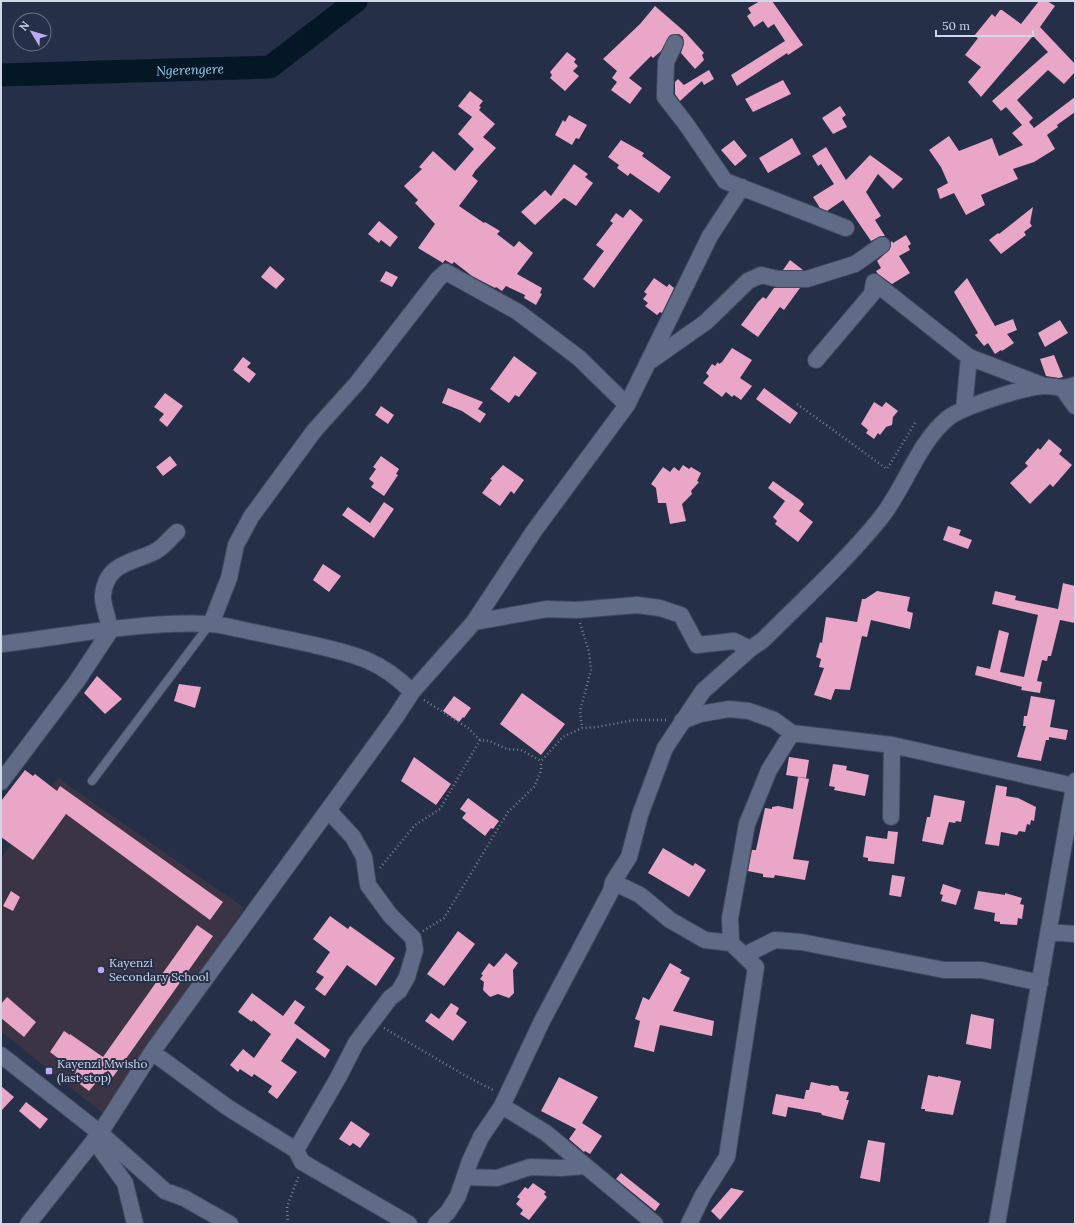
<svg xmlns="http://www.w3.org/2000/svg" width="1076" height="1225" viewBox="0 0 1076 1225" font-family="Lora,serif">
	<rect width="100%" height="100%" fill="#262f48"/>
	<path fill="#3b3445" d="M58,778L244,908L102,1113L1,1031V859Z"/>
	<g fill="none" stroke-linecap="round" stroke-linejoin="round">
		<path stroke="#041724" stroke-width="23" id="s1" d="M1,75L270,67L356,1"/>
	</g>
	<path fill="#e9a6c7" d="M760,1H772L803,45L788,55L787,53L737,86L731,75L785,41L774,24L768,28L763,21L754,27L747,16L751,13L748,8Z
		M1039,1H1047L1055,6L1040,27L1075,64V72L1064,84L1048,70L1017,100L1033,118L1029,122L1034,128L1075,97V112L1057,125L1058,127L1047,135L1055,149L1034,162L1013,169L1018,179L981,195L985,205L966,215L954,193L940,199L937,189L948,183L941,167L929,150L949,136L959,151L992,138L999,156L1023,145L1012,133L1022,125L1006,107L1001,111L992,101L1048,52L1033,36L981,97L968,82L981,67L965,55L978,38L974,36L992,14L995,17L1000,10H1002L1021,24Z
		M655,6L685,32L704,53L702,55L704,60L695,69L681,53L684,43L683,37L679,34L670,35L661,51L653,58L651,56L629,78L642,88L630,104L611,90L617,82L612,78L617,71L603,59L640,24Z
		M567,52L576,59L574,62L578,66L573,71L579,76L565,91L550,78L552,75L550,72Z
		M709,70L714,79L704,85L702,81L680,101L675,94V82L678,79L684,85Z
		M783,80L791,94L753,112L745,99Z
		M470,91L483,101L479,106L481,107L479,110L495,124L483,137L496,148L475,171L472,176L478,181L459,206L484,223L485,222L500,231L497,234L514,247L519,241L533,253L517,274L542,288L540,293L542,294L536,305L524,298L525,295L506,286L502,291L496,287L495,288L472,276L454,262L452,264L445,260L443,263L418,248L435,224L415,203L418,200L404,186L422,169L419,167L433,151L455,171L474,149L458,134L472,117L458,106Z
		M840,106L846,115L842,118L847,127L833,134L822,118Z
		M569,115L587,125L579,139L576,138L572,145L555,135L563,120L565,122Z
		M792,138L801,154L768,173L759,158Z
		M621,140L644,153L642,156L671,177L659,193L630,173L628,176L617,168L619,165L608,157Z
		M734,140L747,156L735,166L721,150Z
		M826,147L846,180L870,155L903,179L893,189L878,174L866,192L881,216L875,220L885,236H881L871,241L843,200L827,211L820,208L813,197L834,184L821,164L818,166L812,156Z
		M574,164L588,174L585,177L593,183L576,206L564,198L535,225L521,212L545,190L551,196Z
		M1033,207L1030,223L1032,226L1024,232L1026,235L1001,254L989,240L998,233L999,234Z
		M630,209L643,220L594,288L583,279L604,251L596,245L613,223L610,221L616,213L623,218Z
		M379,221L398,237L390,247L381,240L379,243L368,234Z
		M906,235L911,244L908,246L910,250L899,256L910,273L892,284L878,274L876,271L881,268L877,261L890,249L891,242L892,241L893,243Z
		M790,260L803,270H783Z
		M270,266L285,279L276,289L261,277Z
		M386,271L398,277L392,287L380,281Z
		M654,278L667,287L669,284L674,288L662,313L660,312L657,315L645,306L648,303L643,299L647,294L644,292Z
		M967,278L995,326L1013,319L1017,330L1007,334L1014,343L1002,351L1001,350L995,354L988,343L984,346L975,335L978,333L954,292Z
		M774,288H800L784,310L780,307L758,337L741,325L758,302L763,297L766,299Z
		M1060,320L1068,333L1045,347L1038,333Z
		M732,348L752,360L740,378L752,386L741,400L734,395L732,397L726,392L722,397L703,383L709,376L706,373L712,364L715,366L718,362L719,364L722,362Z
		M1054,355L1063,377L1059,378L1046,376L1040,359Z
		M514,356L537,373L519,397L515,395L509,403L490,389Z
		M243,357L251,363L247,367L256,374L249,383L233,370Z
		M448,388L483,402L478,409L486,414L480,423L462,411L442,403Z
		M764,388L798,413L790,424L756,399Z
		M165,393L183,406L167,427L159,420L164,414L154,407Z
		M874,402L882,407L886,402L898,411L893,417L892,425L886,427L880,435L878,433L874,439L866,433L868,430L861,424Z
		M381,406L394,415L388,424L375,415Z
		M1049,439L1062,450L1059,454L1072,465L1053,487L1050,484L1030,504L1010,483L1028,466L1025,463L1038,448L1040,450Z
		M170,456L177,465L163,476L156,467Z
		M381,456L399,469L396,474L398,475L384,496L371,487L374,483L369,479L376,469L373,467Z
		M503,465L524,480L514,494L511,491L500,506L482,493L492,480L490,479Z
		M683,465L689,469L691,467L701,473L697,481L699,482L691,491L692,494L682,504L686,521L670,524L666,503H658L656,488L651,484L663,467L670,472L674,467L679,471Z
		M773,481L800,500L804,504L799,511L813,522L798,542L775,524L777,521L773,517L785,501L768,488Z
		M384,502L394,509L374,538L342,515L348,507L370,523Z
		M948,526L961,530L959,535L972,540L968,549L943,540Z
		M323,564L341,576L329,592L313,580Z
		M1063,583L1075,586V623L1060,620L1051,656H1048L1047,661L1042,660L1037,681L1042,682L1040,693L1021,690L1022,687L975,675L977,666L990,669L999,630L1009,633L1000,672L1024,677L1038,615L992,604L995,591L1016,596L1015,600L1058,609Z
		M877,591L910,597L907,611L913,613L910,629L871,620L867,637L862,636L850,690L835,689L831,700L814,695L824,668L819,667L821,659L816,657L820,642L822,643L826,617L857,622L862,599H865Z
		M97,676L122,699L105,714L84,693Z
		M179,684L201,687L195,708L174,701Z
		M522,693L565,724L541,755L500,724Z
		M454,696L471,708L464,718L463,717L459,722L443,711Z
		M1031,696L1055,700L1050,727L1068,730L1066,740L1049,737V740H1046L1041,761L1017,757L1026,726H1023L1024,716H1027Z
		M414,757L451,784L436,805L401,781Z
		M789,757L809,760L806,778L786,775Z
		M833,764L847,766L846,770L869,775L865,796L834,790L835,787L829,786Z
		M25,770L33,776L35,774L57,791L60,786L223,902L210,920L66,814L33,860L1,837V801Z
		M798,777L809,779L793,859L809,861L805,880L775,875L774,878L763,877V874L748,871L752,850H756L765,808L772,809V807L778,806L793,809Z
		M996,785L1007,787L1006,796L1018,798L1036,807L1034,821L1031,820L1030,825L1027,824L1025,832L1019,831L1017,835L1001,832L999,846L985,844Z
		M934,795L965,801L961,822L956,821L955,823L949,822L943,845L922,841L927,817H930Z
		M468,798L499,821L493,829L491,828L485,836L462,818L466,813L460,809Z
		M888,831L898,832L894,864L868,861V858L863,857L866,836L887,839Z
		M663,848L693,866L695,863L706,870L689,897L648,873Z
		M892,875L905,877L901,897L889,895Z
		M943,884L961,890L956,905L941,901L943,895L940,894Z
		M11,891L20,897L13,911L3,906Z
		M978,891L999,894L1005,895V893L1022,898L1020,904L1024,905L1022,919L1018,918L1017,925L1000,924V922L994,921L995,913L974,909Z
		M330,916L348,929L350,926L395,958L376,986L347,965L325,996L315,989L324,977L316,972L330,952L313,939Z
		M197,925L213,936L113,1077L105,1072L89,1091L72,1078L76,1072L50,1052L64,1031L70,1035V1034L103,1057Z
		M458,931L475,944L444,986L427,974Z
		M506,953L518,963L513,970L514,993L509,998L498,994L490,997L483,990L484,982L480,979L483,975L481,974L489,963L494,967Z
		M670,963L682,970L680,973L690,978L673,1011L714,1021L712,1036L660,1025L654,1052L634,1047L640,1021L635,1019L643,997L649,1000Z
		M252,993L283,1016L295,1000L305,1007L294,1023L330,1050L325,1058L297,1038L281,1061L297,1072L277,1099L268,1092L272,1086L254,1074L252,1077L240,1069L238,1072L230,1065L243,1049L254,1058L271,1034L253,1020L252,1022L238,1012Z
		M7,997L36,1022L24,1037L1,1018V1004Z
		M451,1003L459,1008L456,1014L467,1022L453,1041L425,1021L431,1013L439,1019Z
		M971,1014L994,1019L991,1049L966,1044Z
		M928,1075L938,1077V1076L961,1081L953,1115L925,1111V1109H921Z
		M559,1077L598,1097L582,1123L602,1136L590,1154L585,1151L584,1152L569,1139L576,1129L541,1111Z
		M811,1082L830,1086L831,1085L838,1086L840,1091L849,1092L846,1100H849L843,1120L822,1115L821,1113L788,1107L786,1117L772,1114L776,1094L804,1099L806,1090H809Z
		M1,1086L14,1097L1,1111Z
		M26,1102L48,1119L40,1129L19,1111Z
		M351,1121L370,1134L360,1148L353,1143L350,1146L339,1139Z
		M868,1140L885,1143L880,1182L860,1178Z
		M621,1173L660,1204L655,1211L616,1179Z
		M533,1183L546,1192L544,1194L547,1197L529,1220L520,1214L523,1210L516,1204L520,1199L517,1197L525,1187L528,1189Z
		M731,1188L744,1191L720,1220L711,1211Z"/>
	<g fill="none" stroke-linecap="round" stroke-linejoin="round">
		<g stroke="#41495d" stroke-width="10">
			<path id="lane" d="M92,781L210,624"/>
		</g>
		<g stroke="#41495d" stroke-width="18">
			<path id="street" d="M675,43L666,62L665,97L686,124L725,181L846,228
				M969,357L1044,386
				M816,360L872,294L874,282L969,357L964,409
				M649,362L706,322L748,281L761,275L778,279H807L855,264L882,245
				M1063,389L1075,406
				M474,622L547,609L577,610L637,605L660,608L681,615L697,645L734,641L750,649
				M211,624L229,578L236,545L251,517L314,431L358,382L438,279L446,272L518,312L579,358L627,405
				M1,644C70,636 139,621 209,624C219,624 229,627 239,629C263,634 286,639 310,644C353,654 380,659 412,692
				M682,721L700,714L729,709L749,711L774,720L792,733L892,745L1074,786
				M1,782L77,681L112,628H109C109,617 102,606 103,595C106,562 134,563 156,551C164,547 170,538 177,532
				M891,817L892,745
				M613,882L640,895L670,920L705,940L731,943
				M1049,932L1075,934
				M745,955L775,940L801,942L944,970H982L1040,983
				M152,1052L227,1107L296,1150L302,1162L409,1224
				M1,1055L100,1133L165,1191L184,1198L230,1224
				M502,1106L546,1133L655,1224
				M94,1140L125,1183L135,1224
				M296,1150L338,1078L356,1043L390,998L399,991L407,977L415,950L413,938L390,915L368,885L364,857L353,837L328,810
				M465,1177L497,1178L530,1167L561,1168L585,1166
				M28,1224L100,1133L152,1052L395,718L412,692L474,622L534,531L627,405L710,236L742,187
				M436,1224L448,1212L458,1196L470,1161L481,1137L502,1106L542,1021L611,891L613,882L629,857L640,815L665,748L703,691L750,649L763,640C802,601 844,563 879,520C905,489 916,445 948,418C962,407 1024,387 1043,386C1057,385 1058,391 1075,385
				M689,1224L703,1195L727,1157L756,967L731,943L730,918L747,824L769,770L792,733
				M997,1224L1075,781"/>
		</g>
		<path stroke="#767e93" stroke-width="2.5" stroke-dasharray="1 3" stroke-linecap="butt" d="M797,404L887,469L915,423
			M580,623L589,652L591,670L580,711L582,728
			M424,700L468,728L480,740L489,741L507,749L521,750L541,761L563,737L582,728L597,727L634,720H668
			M380,868L415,825L440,809L480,740
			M423,931L444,918L508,812L534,787L541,771V761
			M384,1028L466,1076L495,1091
			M288,1224L287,1207L299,1175"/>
		<use href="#lane" stroke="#606b87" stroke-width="8"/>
		<use href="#street" stroke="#606b87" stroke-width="16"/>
	</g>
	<g fill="#bcaaf6" stroke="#262f48" stroke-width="1.5">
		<circle cx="101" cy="970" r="4"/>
		<rect x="45" y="1067" width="8" height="8" rx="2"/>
	</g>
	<g text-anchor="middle" stroke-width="4" stroke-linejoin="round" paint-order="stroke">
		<g font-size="12" fill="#d0d7e7" stroke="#262f48" text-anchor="start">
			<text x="109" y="967">Kayenzi<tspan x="109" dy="14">Secondary School</tspan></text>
			<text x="57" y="1068">Kayenzi Mwisho<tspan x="57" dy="14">(last stop)</tspan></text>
		</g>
		<g font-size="13" font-style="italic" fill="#9ed2f4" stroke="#262f48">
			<text dy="5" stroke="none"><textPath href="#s1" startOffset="189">Ngerengere</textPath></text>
		</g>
	</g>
	<rect width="1076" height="1225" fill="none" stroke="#d0d7e7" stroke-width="4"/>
	<g transform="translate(32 32) rotate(308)"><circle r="19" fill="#262f48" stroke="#6a7288"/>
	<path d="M0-3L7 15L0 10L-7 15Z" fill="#bcaaf6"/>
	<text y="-6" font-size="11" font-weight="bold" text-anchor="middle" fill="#d0d7e7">N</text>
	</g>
	<path d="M936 30v6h97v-6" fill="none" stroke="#d0d7e7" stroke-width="2"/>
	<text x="942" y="30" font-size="12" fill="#d0d7e7" stroke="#262f48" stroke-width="3" paint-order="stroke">50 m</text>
</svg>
